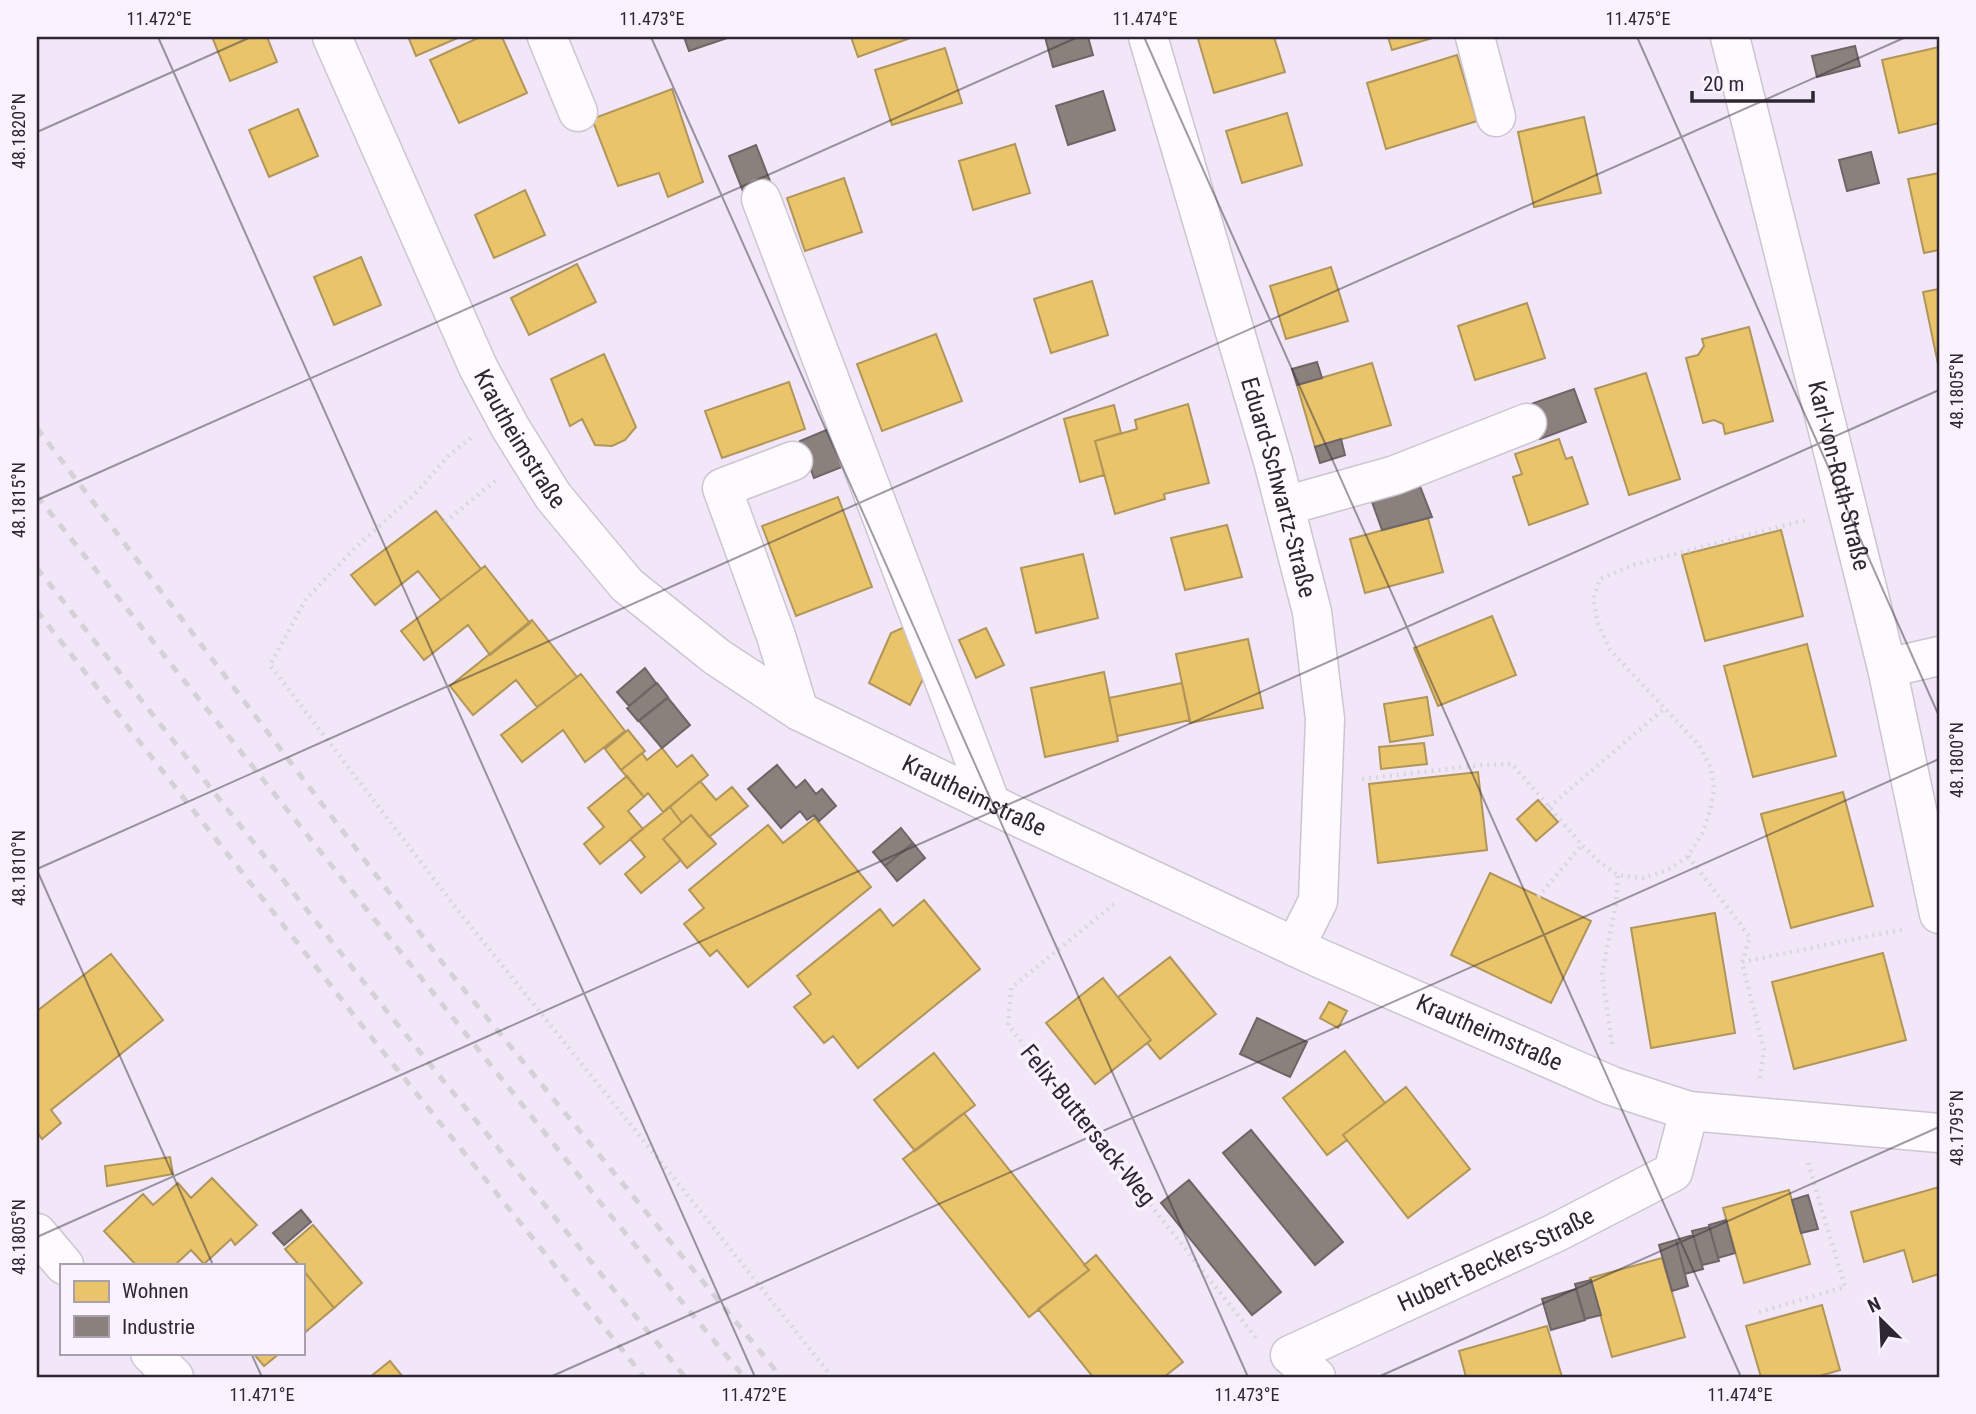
<svg xmlns="http://www.w3.org/2000/svg" width="1976" height="1414" viewBox="0 0 1976 1414" font-family="'Roboto Condensed',sans-serif">
	<rect width="100%" height="100%" fill="#f1e7f8"/>
	<path fill="#e9c46a" stroke="#b19559" stroke-width="2" d="M212,37H267L277,62L230,81Z
		M413,37H460L416,56L409,39Z
		M480,37H502L527,93L459,123L430,60Z
		M851,37H913L858,57Z
		M1205,37H1274L1285,72L1214,93L1198,39Z
		M1388,37H1436L1392,50Z
		M1939,47V123L1899,133L1882,60Z
		M945,48L962,103L892,125L875,70Z
		M1457,55L1477,121L1386,149L1367,83Z
		M672,89L703,182L668,197L659,173L618,186L592,119Z
		M298,109L318,156L269,177L249,130Z
		M1287,113L1302,165L1242,183L1226,131Z
		M1584,117L1601,193L1534,207L1518,132Z
		M1015,144L1030,193L973,210L959,161Z
		M1939,173V250L1924,253L1908,179Z
		M844,178L862,232L805,251L787,198Z
		M525,190L545,235L494,258L475,215Z
		M361,257L381,305L334,325L314,277Z
		M577,264L596,302L529,335L511,298Z
		M1331,267L1348,321L1286,339L1270,286Z
		M1092,281L1108,335L1051,353L1034,299Z
		M1939,289V364H1938L1923,292Z
		M1527,303L1545,358L1475,380L1458,326Z
		M1749,327L1773,421L1725,434L1723,424L1714,420L1703,423L1686,358L1698,355L1704,346L1702,339Z
		M936,334L962,401L882,431L857,364Z
		M604,354L636,427L625,440L612,446L595,445L582,419L570,426L551,379Z
		M1372,363L1391,425L1315,447L1297,385Z
		M1646,373L1680,479L1629,495L1595,389Z
		M789,382L805,429L722,458L705,411Z
		M1188,404L1209,483L1164,494L1165,499L1115,514L1095,441L1137,429L1135,420Z
		M1114,405L1121,433L1095,441L1104,475L1080,482L1064,419Z
		M1559,439L1566,459L1572,457L1588,504L1529,525L1513,477L1522,474L1515,454Z
		M838,497L872,587L796,616L762,526Z
		M436,511L481,569L441,600L418,571L375,605L351,575Z
		M1428,518L1443,572L1365,593L1350,539Z
		M1227,525L1242,577L1185,590L1171,538Z
		M1781,530L1803,616L1705,641L1682,555Z
		M1083,554L1098,618L1036,633L1021,568Z
		M485,566L530,623L490,655L468,625L424,660L401,631Z
		M1492,616L1516,675L1438,706L1414,648Z
		M532,620L577,677L537,707L516,680L473,715L450,686Z
		M907,626L927,671L910,705L869,683L891,633Z
		M986,628L1004,665L976,678L959,640Z
		M1248,639L1263,708L1190,723L1176,654Z
		M1807,644L1836,756L1753,777L1724,666Z
		M1104,672L1118,741L1045,757L1031,688Z
		M581,674L625,731L585,762L563,730L522,762L501,735Z
		M1182,683L1190,720L1117,736L1109,698Z
		M1427,697L1433,735L1390,742L1384,704Z
		M628,730L645,751L621,770L605,749Z
		M1424,743L1427,764L1381,769L1379,747Z
		M662,748L677,767L692,755L708,775L663,812L648,793L644,797L621,770L642,753L647,760Z
		M1478,772L1487,850L1378,863L1369,784Z
		M627,776L644,797L628,811L643,829L600,864L584,844L604,827L588,808Z
		M700,781L716,800L732,787L748,806L709,837L691,815L682,823L670,807Z
		M1843,792L1873,906L1791,928L1761,814Z
		M1538,800L1558,822L1536,841L1517,819Z
		M670,807L682,823L663,839L681,860L641,893L625,874L645,857L630,839Z
		M691,815L716,844L687,868L663,839Z
		M815,818L871,887L748,987L717,950L710,956L684,924L704,908L689,890L768,825L783,843Z
		M1490,873L1591,921L1551,1003L1451,955Z
		M924,900L980,969L858,1068L833,1036L824,1043L794,1007L811,994L797,976L880,909L893,926Z
		M1715,913L1735,1033L1651,1048L1631,928Z
		M1883,953L1906,1040L1794,1069L1772,982Z
		M111,954L163,1020L51,1110L61,1123L42,1139L37,1132V1011Z
		M1170,957L1216,1014L1160,1059L1147,1043L1151,1040L1118,997Z
		M1103,978L1151,1040L1095,1084L1046,1023Z
		M1329,1002L1347,1011L1338,1028L1320,1018Z
		M1345,1051L1385,1103L1343,1135L1347,1140L1327,1155L1283,1098Z
		M934,1053L975,1105L915,1151L874,1100Z
		M1406,1087L1470,1169L1408,1218L1343,1135Z
		M964,1113L1089,1270L1029,1317L903,1159Z
		M170,1157L173,1174L107,1186L105,1166Z
		M212,1178L257,1225L235,1245L231,1239L204,1264L191,1250L175,1265H136L104,1231L143,1194L153,1205L178,1183L191,1198Z
		M1939,1187V1274L1913,1282L1904,1250L1864,1262L1851,1212Z
		M1789,1190L1810,1264L1744,1283L1723,1208Z
		M313,1225L362,1283L334,1308L303,1270V1265H299L285,1249Z
		M1096,1255L1183,1362L1164,1377H1093L1038,1309L1089,1270L1084,1265Z
		M1662,1258L1685,1337L1612,1357L1590,1278Z
		M303,1270L334,1308L303,1334Z
		M1822,1305L1840,1370L1816,1377H1761L1746,1326Z
		M1547,1326L1562,1377H1466L1459,1351Z
		M253,1353H280L264,1366Z
		M390,1361L403,1377H370Z"/>
	<path fill="#8a817c" stroke="#6e6666" stroke-width="2" d="M684,37H730L689,51Z
		M1045,37H1088L1093,55L1053,67Z
		M1855,46L1860,66L1817,77L1812,56Z
		M1103,91L1115,130L1068,145L1056,106Z
		M756,145L775,194L748,204L729,156Z
		M1871,152L1879,183L1847,191L1839,160Z
		M1317,362L1322,378L1297,385L1292,369Z
		M1574,389L1586,422L1540,439L1528,405Z
		M831,428L847,465L814,478L800,441Z
		M1341,439L1345,455L1320,463L1315,447Z
		M1418,481L1432,517L1382,530L1371,499Z
		M645,668L656,683L629,706L617,692Z
		M657,683L668,697L638,721L627,708Z
		M668,698L690,725L662,748L639,721Z
		M777,765L796,788L805,780L816,794L822,789L836,806L819,821L814,815L807,820L800,811L781,828L748,789Z
		M901,828L913,843L885,866L873,852Z
		M913,843L925,858L897,881L885,866Z
		M1257,1018L1307,1042L1290,1077L1240,1054Z
		M1251,1130L1343,1242L1315,1265L1223,1153Z
		M1189,1180L1281,1292L1252,1315L1161,1203Z
		M1808,1195L1818,1229L1801,1233L1792,1200Z
		M301,1210L311,1222L284,1245L273,1233Z
		M1726,1220L1735,1253L1718,1258L1709,1225Z
		M1709,1227L1719,1261L1702,1265L1692,1231Z
		M1693,1235L1703,1269L1685,1274L1676,1240Z
		M1676,1240L1688,1286L1672,1291L1659,1245Z
		M1591,1280L1601,1315L1585,1319L1575,1284Z
		M1576,1289L1585,1320L1551,1330L1542,1299Z"/>
	<g fill="none" stroke-linecap="round" stroke-linejoin="round">
		<g stroke="#cdc5d2" stroke-width="41">
			<g id="minor">
				<path id="s1" d="M332,37L478,367L510,427L553,496L627,585L717,657L799,711L1018,817L1319,958L1612,1086L1689,1111L1939,1133"/>
				<path d="M547,37L578,112"/>
				<path id="s2" d="M1148,37L1273,461L1312,612L1325,719L1318,901L1295,947"/>
				<path d="M1475,37L1496,117"/>
				<path id="s3" d="M1730,37L1887,668L1939,914"/>
				<path d="M761,199L991,804"/>
				<path d="M793,461L722,488L776,636L799,711"/>
				<path d="M1285,506L1395,475L1527,423"/>
				<path d="M1887,668L1939,656"/>
				<path d="M37,1233L64,1265"/>
				<path d="M150,1353L174,1377"/>
				<path id="s4" d="M1316,1377L1290,1355L1555,1233L1673,1172L1689,1111"/>
			</g>
		</g>
		<path stroke="#d9d7db" stroke-width="4.5" stroke-dasharray="2 5" stroke-linecap="butt" d="M471,438L449,455L415,494L357,546L306,599L270,665L456,908L685,1192L832,1377
			M445,522L496,480
			M1362,779L1481,765L1512,764L1582,845L1598,861L1618,875L1643,878L1668,870L1688,856
			M1549,807L1665,708
			M1538,897L1582,845
			M1114,904L1011,988L1008,1025L1256,1338
			M1742,962L1750,937L1688,856L1702,834L1710,811L1714,790L1711,768L1699,745L1610,650L1598,623L1593,599L1600,579L1633,565L1809,519
			M1612,1044L1602,973L1616,904L1618,875
			M1760,1078L1764,1050L1742,962L1905,929
			M1759,1312L1845,1287L1808,1163"/>
		<use href="#minor" stroke="#fdfbfe" stroke-width="38"/>
		<path stroke="#d4d2d6" stroke-width="5" stroke-dasharray="9 9" stroke-linecap="butt" d="M37,428L448,970L781,1377
			M37,496L607,1211L744,1377
			M37,568L389,1014L685,1377
			M37,611L364,1028L644,1377"/>
	</g>
	<path fill="none" stroke="#2e2732" stroke-width="2" stroke-opacity="0.45" d="M158,37L755,1377M651,37L1248,1377M1144,37L1741,1377M1637,37L1939,716M37,132L251,37M37,500L1078,37M37,869L1906,37M37,870L213,1265M37,1237L1939,390M251,1353L262,1377M550,1377L1939,759M1378,1377L1939,1127"/>
	<g text-anchor="middle" stroke-width="7" stroke-linejoin="round" paint-order="stroke">
		<g font-size="24" fill="#2e2732" stroke="#faf3ff">
			<text dy="8" stroke="none"><textPath href="#s1" startOffset="444">Krautheimstraße</textPath></text>
			<text dy="8" stroke="none"><textPath href="#s3" startOffset="452">Karl-von-Roth-Straße</textPath></text>
			<text dy="8" stroke="none"><textPath href="#s2" startOffset="469">Eduard-Schwartz-Straße</textPath></text>
			<text dy="8" stroke="none"><textPath href="#s1" startOffset="1034">Krautheimstraße</textPath></text>
			<text dy="8" stroke="none"><textPath href="#s1" startOffset="1601">Krautheimstraße</textPath></text>
			<text transform="translate(1088 1125) rotate(51)" y="8">Felix-Buttersack-Weg</text>
			<text dy="8" stroke="none"><textPath href="#s4" startOffset="261">Hubert-Beckers-Straße</textPath></text>
		</g>
	</g>
	<rect width="1976" height="1414" fill="none" stroke="#faf3ff" stroke-width="77"/>
	<rect x="60" y="1264" width="245" height="91" fill="#faf3ff" stroke="#a8a1ad" stroke-width="2"/>
	<rect x="74" y="1281" width="35" height="21" fill="#e9c46a" stroke="#a8a1ad" stroke-width="2"/>
	<text x="122" y="1298" font-size="21" fill="#2e2732">Wohnen</text>
	<rect x="74" y="1316" width="35" height="21" fill="#8a817c" stroke="#a8a1ad" stroke-width="2"/>
	<text x="122" y="1334" font-size="21" fill="#2e2732">Industrie</text>
	<g transform="translate(1881 1320) rotate(336)" stroke="#faf3ff" stroke-width="5" paint-order="stroke">
	<path d="M0-5L12 26L0 18L-12 26Z" fill="#2e2732"/>
	<text y="-10" font-size="19" font-weight="bold" text-anchor="middle" fill="#2e2732">N</text>
	</g>
	<path d="M1692 91v10h121v-10" fill="none" stroke="#2e2732" stroke-width="3.5"/>
	<text x="1703" y="91" font-size="21" fill="#2e2732" stroke="#faf3ff" stroke-width="5" paint-order="stroke">20 m</text>
	<rect x="38" y="38" width="1900" height="1338" fill="none" stroke="#2e2732" stroke-width="2.5"/>
	<g font-size="18" text-anchor="middle" fill="#2e2732">
		<text x="159" y="25">11.472°E</text>
		<text x="652" y="25">11.473°E</text>
		<text x="1145" y="25">11.474°E</text>
		<text x="1638" y="25">11.475°E</text>
		<text transform="translate(19 131) rotate(-90)" y="6">48.1820°N</text>
		<text transform="translate(1957 391) rotate(-90)" y="6">48.1805°N</text>
		<text transform="translate(19 500) rotate(-90)" y="6">48.1815°N</text>
		<text transform="translate(1957 760) rotate(-90)" y="6">48.1800°N</text>
		<text transform="translate(19 868) rotate(-90)" y="6">48.1810°N</text>
		<text transform="translate(1957 1128) rotate(-90)" y="6">48.1795°N</text>
		<text transform="translate(19 1237) rotate(-90)" y="6">48.1805°N</text>
		<text x="262" y="1401">11.471°E</text>
		<text x="754" y="1401">11.472°E</text>
		<text x="1247" y="1401">11.473°E</text>
		<text x="1740" y="1401">11.474°E</text>
	</g>
</svg>
